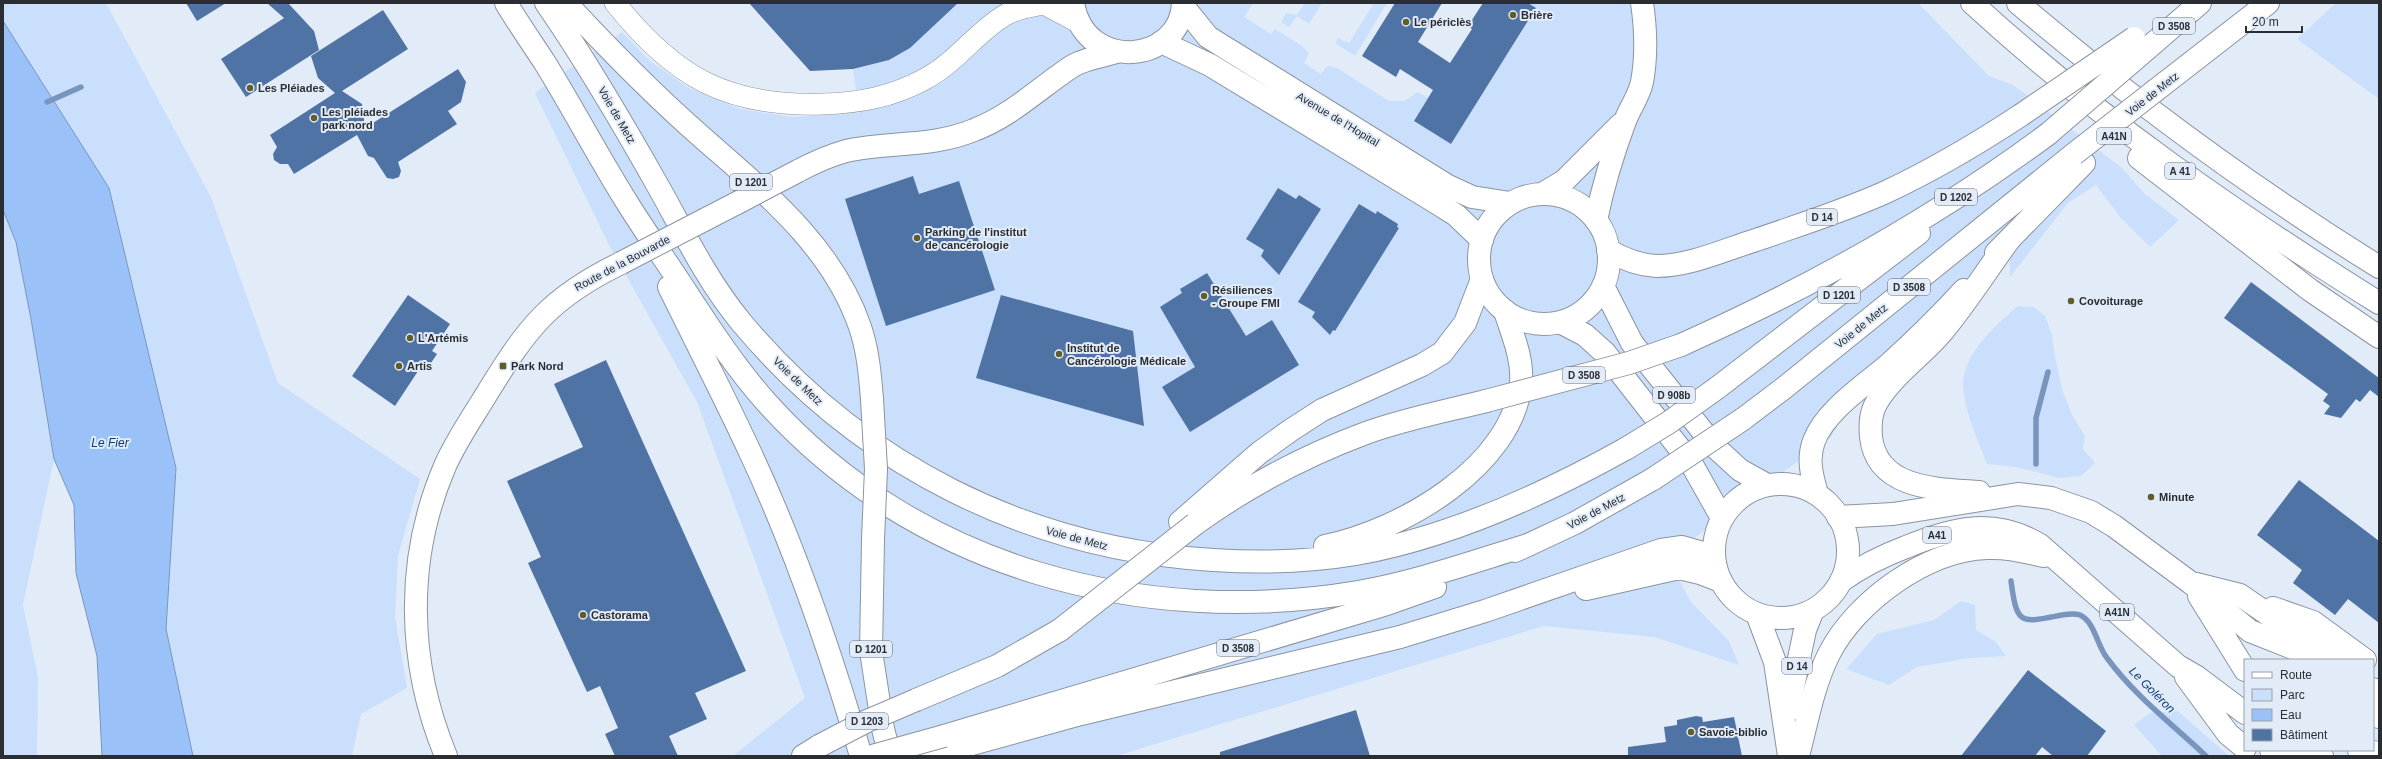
<svg xmlns="http://www.w3.org/2000/svg" width="2382" height="759" viewBox="0 0 2382 759" font-family="Helvetica,sans-serif">
	<rect width="100%" height="100%" fill="#e2ecf9"/>
	<path fill="#cadffc" d="M3,3H106L211,197L278,383L420,479L398,556L395,617L407,688L361,714L352,756H193L166,629L176,468L109,188L3,21Z
		M956,3H1253L1244,17L1271,34L1275,29L1302,46L1309,53L1304,63L1321,74L1326,67L1330,66L1337,68L1389,101H1404L1418,92L1428,98L1414,121L1451,144L1536,9L1531,5L1532,3H1918L1989,76L2013,85L2025,94L2122,168L2145,194L2179,220L2150,247L2120,217L2096,185L2068,203L2010,277L2009,241L1974,288L1839,423L1831,437L1667,558L1691,602L1729,641L1739,665L1654,637L1544,626L1116,756H733L805,698L697,402L609,245L535,93L622,32L650,61L689,88L740,109L792,117L859,113L853,69L889,60L910,48Z
		M1305,3H1322L1309,24L1297,16L1289,27L1281,22L1286,13L1297,15Z
		M1374,3H1387L1355,56L1335,43L1338,38L1349,43Z
		M2336,3H2379V99L2297,39Z
		M3,210L16,242L31,319L54,459L23,605L38,677L37,756H3Z
		M2018,306L2034,307L2045,316L2052,335L2054,352L2062,389L2072,415L2085,436L2083,449L2095,463L2081,476L2059,478L2016,467L1987,464C1978,440 1964,411 1963,385C1963,353 1997,324 2018,306Z
		M1961,601L1975,605L1976,630L1996,642L2006,656L1970,658L1917,667L1889,685L1846,669L1877,634L1934,620Z
		M2178,711L2229,756H2162L2134,725L2150,713Z"/>
	<path fill="#9bc2f8" stroke="#7995bd" d="M3,21L109,188L176,468L166,629L193,756H102L97,656L76,573L74,505L54,459L31,319L16,242L3,210Z"/>
	<g fill="none" stroke-linecap="round" stroke-linejoin="round">
		<path stroke="#7995bd" stroke-width="5.5" d="M47,102L81,87
			M2036,464V418L2048,372
			M2011,581C2017,626 2020,623 2062,615C2068,614 2075,613 2080,615C2095,622 2097,646 2107,658C2135,696 2172,724 2206,756"/>
	</g>
	<path fill="#4f73a4" d="M186,3H226L197,21Z
		M267,3H288L314,31L319,50L246,97L221,59L284,18Z
		M749,3H958L910,48L889,60L853,69L810,71Z
		M1395,3H1442L1418,42L1450,63L1472,29L1468,26L1483,3H1528L1536,8L1451,144L1414,121L1433,90L1400,69L1396,77L1362,56Z
		M383,10L408,49L342,91L362,104L365,128L458,69L466,82L461,102L448,111L457,124L398,162L401,171L399,177L393,179L387,178L374,158L368,156L357,135L294,174L288,164H280L274,160L273,154L277,147L270,135L335,93L318,78L311,56Z
		M913,176L919,194L959,181L995,290L886,326L845,199Z
		M1278,188L1296,199L1299,195L1321,209L1279,275L1261,256L1264,250L1246,239Z
		M1359,204L1376,214L1377,211L1398,224L1397,227L1399,228L1335,331L1333,330L1330,335L1312,317L1315,312L1298,302Z
		M1207,273L1246,336L1272,320L1299,365L1190,432L1162,387L1195,367L1160,307L1182,293L1180,289Z
		M2251,282L2379,378V397L2370,390L2360,402L2356,399L2341,418L2324,414L2330,406L2323,401L2328,394L2224,318Z
		M408,295L450,324L432,351L437,354L427,369L422,365L395,406L352,376Z
		M1001,295L1133,331L1144,426L976,378Z
		M606,360L746,671L695,693L707,719L669,736L678,756H615L605,734L618,728L600,686L587,692L528,563L541,557L507,481L583,447L554,384Z
		M2299,480L2379,541V623L2348,599L2335,615L2293,583L2302,570L2257,535Z
		M2028,670L2106,731L2087,756H2053L2042,747L2035,756H1961Z
		M1356,710L1370,756H1220V752Z
		M1696,716L1702,717L1703,722L1734,717L1742,756H1628V747L1666,742L1664,727L1677,725V720Z"/>
	<g fill="none" stroke-linecap="round" stroke-linejoin="round">
		<g stroke="#8b94a0" stroke-width="22">
			<path id="minor" d="M615,3C674,77 727,107 823,104C859,103 892,97 925,79C955,63 974,35 1002,17C1016,7 1030,8 1045,3
				M1044,4L1078,22"/>
		</g>
		<g stroke="#8b94a0" stroke-width="24">
			<path id="tertiary" d="M1073,3C1085,74 1181,63 1183,3
				M1183,6L1208,37L1448,186L1472,197L1510,203
				M1161,42L1210,65L1437,203L1456,215L1482,240
				M798,171C813,163 828,156 846,151C889,141 930,148 974,130C1011,116 1038,89 1071,67C1083,59 1103,56 1117,52
				M706,219L737,203
				M446,756C407,662 405,559 445,466C456,441 472,418 486,395C527,328 549,298 621,263"/>
		</g>
		<g stroke="#8b94a0" stroke-width="24">
			<path id="secondary" d="M1542,194L1564,181L1620,125
				M1596,220C1603,186 1613,153 1625,121C1630,108 1639,96 1642,82C1647,55 1646,30 1642,3"/>
		</g>
		<g stroke="#8b94a0" stroke-width="24">
			<path id="primary" d="M1479 259a65 65 0 1 1 130 0a65 65 0 1 1-130 0Z
				M1603,286L1632,343L1716,448L1740,470L1767,485
				M1560,322L1585,335L1605,353L1691,463L1722,518
				M1714 551a67 67 0 1 1 134 0a67 67 0 1 1-134 0Z
				M1757,614L1775,662L1789,756
				M1788,711L1805,630L1813,610"/>
		</g>
		<g stroke="#8b94a0" stroke-width="24">
			<path id="trunk" d="M506,3C518,23 532,43 545,63C574,110 599,158 628,204C644,230 662,255 679,281C706,322 733,365 767,403C915,568 1142,628 1358,592C1416,582 1472,562 1528,545
				M546,3C589,65 626,129 663,195C687,239 709,283 741,322C860,465 1028,549 1213,560C1261,563 1309,562 1356,554C1451,537 1543,495 1627,448
				M566,3C605,45 644,85 686,123C752,183 830,239 860,327C868,350 870,375 872,399
				M2148,48L2200,3
				M2156,90L2268,3
				M1608,250C1623,259 1638,265 1656,266C1690,266 1724,250 1756,240C1799,225 1844,211 1886,192C1933,170 1977,144 2021,115
				M1996,253L2084,163
				M669,287C696,342 724,396 750,452C796,550 831,653 861,756
				M1681,345C1809,288 1935,218 2048,134
				M1717,388L1919,233
				M1743,419L1784,388L2074,154
				M1817,494C1812,476 1807,459 1814,441C1825,411 1865,385 1888,365C1915,341 1940,316 1964,290
				M1180,522L1259,453L1291,430L1322,410L1422,365L1442,353L1465,323L1482,279
				M1195,524C1248,486 1304,456 1366,433C1404,419 1446,411 1486,401
				M873,539L871,651L883,729L890,756
				M1325,546C1400,531 1513,467 1521,382C1523,358 1512,334 1505,311
				M1515,551L1575,523L1653,479
				M1586,589L1679,568L1700,573L1721,581
				M916,700L997,666L1060,630
				M944,736L1387,604L1435,587
				M803,756L819,746
				M928,756L1081,714L1400,637L1485,611L1661,550L1682,547L1714,556"/>
		</g>
		<g stroke="#8b94a0" stroke-width="24">
			<path id="motorway" d="M1972,3C2096,117 2236,214 2379,303
				M2018,3C2132,100 2252,188 2379,267
				M2139,158L2310,290L2379,337
				M1979,492C1939,489 1877,490 1871,437C1870,425 1870,413 1877,402C1893,375 1923,355 1943,331C1967,302 1987,270 2009,240
				M1838,517L1893,514L2018,494L2051,498L2091,512L2114,526L2191,583L2250,631L2295,649L2309,660
				M1841,581C1862,566 1882,556 1906,547C1952,528 1994,517 2040,545L2178,666L2197,677L2245,713
				M2196,584L2240,595L2334,660
				M2199,596L2245,670
				M2273,608L2313,622L2365,660
				M2186,677L2228,734L2245,748
				M2373,689L2379,694
				M2373,710L2379,717
				M2271,750L2279,756
				M2294,750L2302,756
				M2315,750L2322,756
				M2359,750L2379,753
				M1798,756C1807,722 1813,686 1829,654C1856,601 1927,550 1987,548C2007,547 2025,552 2044,556"/>
		</g>
		<use href="#minor" stroke="#fff" stroke-width="21"/>
		<use href="#tertiary" stroke="#fff" stroke-width="22"/>
		<use href="#secondary" stroke="#fff" stroke-width="22"/>
		<use href="#primary" stroke="#fff" stroke-width="22"/>
		<use href="#trunk" stroke="#fff" stroke-width="22"/>
		<use href="#motorway" stroke="#fff" stroke-width="22"/>
		<g stroke="#8b94a0" stroke-width="24" stroke-linecap="butt">
			<path id="tertiary-bridge" d="M737,203L798,171
				M621,263L706,219"/>
		</g>
		<g stroke="#8b94a0" stroke-width="24" stroke-linecap="butt">
			<path id="trunk-bridge" d="M2021,115L2134,38
				M2048,134L2148,48
				M2074,154L2156,90
				M872,399L876,469L873,539
				M1486,401L1629,363L1681,345
				M1627,448L1668,423L1717,388
				M1653,479L1743,419
				M1060,630L1195,524
				M819,746L867,721L916,700
				M872,756L944,736"/>
		</g>
		<use href="#tertiary-bridge" stroke="#fff" stroke-width="22"/>
		<use href="#trunk-bridge" stroke="#fff" stroke-width="22"/>
	</g>
	<g fill="#605d2a" stroke="#e2ecf9" stroke-width="1.5">
		<circle cx="1513" cy="15" r="4"/>
		<circle cx="1406" cy="22" r="4"/>
		<circle cx="250" cy="88" r="4"/>
		<circle cx="314" cy="118" r="4"/>
		<circle cx="917" cy="238" r="4"/>
		<circle cx="1204" cy="296" r="4"/>
		<circle cx="2071" cy="301" r="4"/>
		<circle cx="410" cy="338" r="4"/>
		<circle cx="1059" cy="354" r="4"/>
		<circle cx="399" cy="366" r="4"/>
		<rect x="499" y="362" width="8" height="8" rx="2"/>
		<circle cx="2151" cy="497" r="4"/>
		<circle cx="583" cy="615" r="4"/>
		<circle cx="1691" cy="732" r="4"/>
	</g>
	<g text-anchor="middle" stroke-width="4" stroke-linejoin="round" paint-order="stroke">
		<g fill="#e2ecf9" stroke="#61666e" stroke-width="1">
			<rect x="2153" y="18" width="42" height="16" rx="3"/>
			<rect x="2097" y="128" width="34" height="16" rx="3"/>
			<rect x="2165" y="163" width="30" height="16" rx="3"/>
			<rect x="730" y="174" width="42" height="16" rx="3"/>
			<rect x="1935" y="189" width="42" height="16" rx="3"/>
			<rect x="1807" y="209" width="30" height="16" rx="3"/>
			<rect x="1888" y="279" width="42" height="16" rx="3"/>
			<rect x="1818" y="287" width="42" height="16" rx="3"/>
			<rect x="1563" y="367" width="42" height="16" rx="3"/>
			<rect x="1653" y="387" width="42" height="16" rx="3"/>
			<rect x="1923" y="527" width="28" height="16" rx="3"/>
			<rect x="2100" y="604" width="34" height="16" rx="3"/>
			<rect x="1217" y="640" width="42" height="16" rx="3"/>
			<rect x="850" y="641" width="42" height="16" rx="3"/>
			<rect x="1782" y="658" width="30" height="16" rx="3"/>
			<rect x="846" y="713" width="42" height="16" rx="3"/>
		</g>
		<g font-size="10" font-weight="bold" fill="#2a2d32">
			<text x="2174" y="30">D 3508</text>
			<text x="2114" y="140">A41N</text>
			<text x="2180" y="175">A 41</text>
			<text x="751" y="186">D 1201</text>
			<text x="1956" y="201">D 1202</text>
			<text x="1822" y="221">D 14</text>
			<text x="1909" y="291">D 3508</text>
			<text x="1839" y="299">D 1201</text>
			<text x="1584" y="379">D 3508</text>
			<text x="1674" y="399">D 908b</text>
			<text x="1937" y="539">A41</text>
			<text x="2117" y="616">A41N</text>
			<text x="1238" y="652">D 3508</text>
			<text x="871" y="653">D 1201</text>
			<text x="1797" y="670">D 14</text>
			<text x="867" y="725">D 1203</text>
		</g>
		<g font-size="11" font-weight="bold" fill="#2a2d32" stroke="#e2ecf9" text-anchor="start">
			<text x="1521" y="19">Brière</text>
			<text x="1414" y="26">Le périclès</text>
			<text x="258" y="92">Les Pléiades</text>
			<text x="322" y="116">Les pléiades<tspan x="322" dy="13">park nord</tspan></text>
			<text x="925" y="236">Parking de l'institut<tspan x="925" dy="13">de cancérologie</tspan></text>
			<text x="1212" y="294">Résiliences<tspan x="1212" dy="13">- Groupe FMI</tspan></text>
			<text x="2079" y="305">Covoiturage</text>
			<text x="418" y="342">L'Artémis</text>
			<text x="1067" y="352">Institut de<tspan x="1067" dy="13">Cancérologie Médicale</tspan></text>
			<text x="407" y="370">Artis</text>
			<text x="511" y="370">Park Nord</text>
			<text x="2159" y="501">Minute</text>
			<text x="591" y="619">Castorama</text>
			<text x="1699" y="736">Savoie-biblio</text>
		</g>
		<g font-size="11" fill="#2a2d32" stroke="#e2ecf9">
			<text transform="translate(2152 94) rotate(-38)" y="4">Voie de Metz</text>
			<text transform="translate(617 115) rotate(60)" y="4">Voie de Metz</text>
			<text transform="translate(1338 119) rotate(31)" y="4">Avenue de l'Hopital</text>
			<text transform="translate(622 263) rotate(-28)" y="4">Route de la Bouvarde</text>
			<text transform="translate(1861 326) rotate(-39)" y="4">Voie de Metz</text>
			<text transform="translate(798 381) rotate(44)" y="4">Voie de Metz</text>
			<text transform="translate(1596 511) rotate(-28)" y="4">Voie de Metz</text>
			<text transform="translate(1077 538) rotate(15)" y="4">Voie de Metz</text>
		</g>
		<g font-size="12" font-style="italic" fill="#093d7a" stroke="#e2ecf9">
			<text x="110" y="447">Le Fier</text>
			<text transform="translate(2152 690) rotate(45)" y="4">Le Goléron</text>
		</g>
	</g>
	<rect width="2382" height="759" fill="none" stroke="#2a2d32" stroke-width="8"/>
	<rect x="2244" y="659" width="130" height="92" fill="#e2ecf9" stroke="#98a0a9"/>
	<rect x="2252" y="672" width="20" height="6" fill="#ffffff" stroke="#98a0a9"/>
	<text x="2280" y="679" font-size="12" fill="#2a2d32">Route</text>
	<rect x="2252" y="689" width="20" height="12" fill="#cadffc" stroke="#98a0a9"/>
	<text x="2280" y="699" font-size="12" fill="#2a2d32">Parc</text>
	<rect x="2252" y="709" width="20" height="12" fill="#9bc2f8" stroke="#98a0a9"/>
	<text x="2280" y="719" font-size="12" fill="#2a2d32">Eau</text>
	<rect x="2252" y="729" width="20" height="12" fill="#4f73a4" stroke="#98a0a9"/>
	<text x="2280" y="739" font-size="12" fill="#2a2d32">Bâtiment</text>
	<path d="M2246 26v6h56v-6" fill="none" stroke="#2a2d32" stroke-width="2"/>
	<text x="2252" y="26" font-size="12" fill="#2a2d32" stroke="#e2ecf9" stroke-width="3" paint-order="stroke">20 m</text>
</svg>
